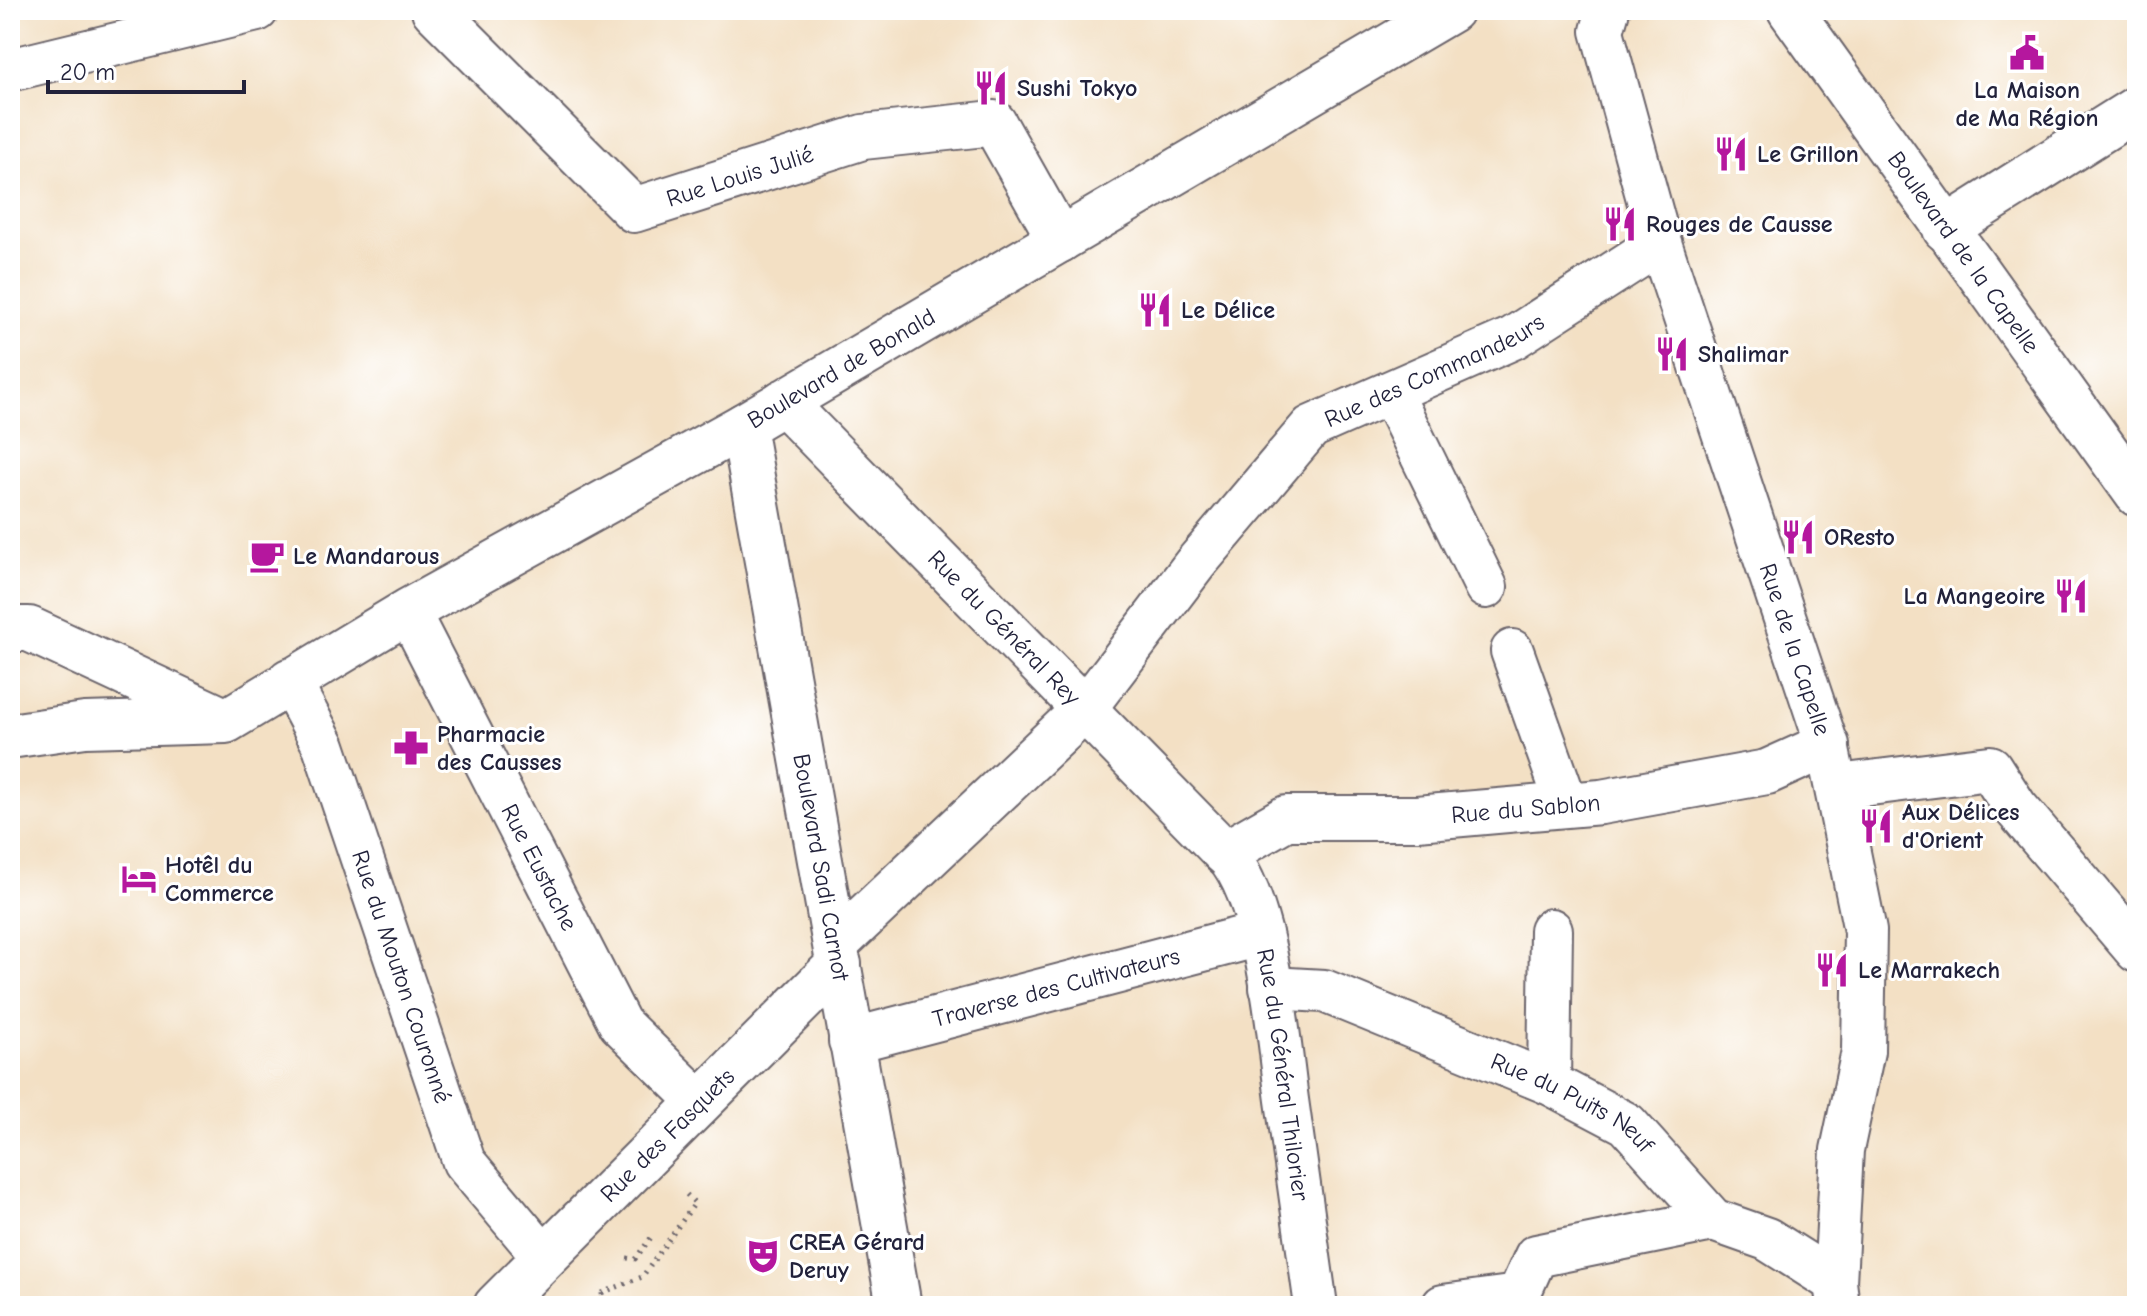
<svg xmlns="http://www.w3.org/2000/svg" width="2147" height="1316" viewBox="0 0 2147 1316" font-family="'Comic Neue',sans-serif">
	<rect width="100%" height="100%" fill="#fff"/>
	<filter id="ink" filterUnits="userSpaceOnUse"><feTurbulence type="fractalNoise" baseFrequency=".0125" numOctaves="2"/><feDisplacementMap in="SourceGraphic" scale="16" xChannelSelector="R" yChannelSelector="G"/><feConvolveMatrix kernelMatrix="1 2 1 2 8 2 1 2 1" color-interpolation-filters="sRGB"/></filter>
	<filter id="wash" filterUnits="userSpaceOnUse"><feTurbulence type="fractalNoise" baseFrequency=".006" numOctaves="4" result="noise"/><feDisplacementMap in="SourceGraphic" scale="32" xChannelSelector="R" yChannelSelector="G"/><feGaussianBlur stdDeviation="1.8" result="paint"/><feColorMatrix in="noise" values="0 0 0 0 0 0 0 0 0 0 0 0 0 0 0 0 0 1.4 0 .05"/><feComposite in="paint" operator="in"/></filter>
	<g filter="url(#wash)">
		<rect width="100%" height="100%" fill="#f3e0c4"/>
	</g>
	<g filter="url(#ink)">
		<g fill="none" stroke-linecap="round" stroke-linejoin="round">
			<g stroke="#6b646b" stroke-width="46">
				<g id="pedestrian">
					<path id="s1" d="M1608,10L1602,31L1660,243L1827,745L1865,931L1863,1051L1842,1150L1835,1282L1838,1306"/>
					<path d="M10,70L257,10"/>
					<path d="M1391,393L1486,587"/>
					<path id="s2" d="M408,611L620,1024L700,1102"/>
					<path d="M1512,651L1567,805"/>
					<path id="s3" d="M289,680L324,746L464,1162L544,1257"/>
					<path id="s4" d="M1083,711L1195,564L1311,427L1513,338L1660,243"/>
					<path id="s5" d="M1225,853C1268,900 1278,1035 1287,1100C1297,1168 1306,1237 1316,1306"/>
					<path id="s6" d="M1271,988L1324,991L1549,1083L1627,1124L1713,1220L1767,1239L1835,1282"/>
					<path d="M1549,1083L1551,930"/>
					<path d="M1443,1306L1518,1296L1536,1256L1713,1220"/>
				</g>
			</g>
			<g stroke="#6b646b" stroke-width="48">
				<g id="minor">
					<path id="s7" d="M434,10L634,210L863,137L994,123L1060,240"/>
					<path id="s8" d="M1790,10L2137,494"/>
					<path d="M1945,229L2137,108"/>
					<path id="s9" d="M783,402L1225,853L1286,818H1417L1601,802L1767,772L1827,745"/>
					<path id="s10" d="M743,426L899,1306"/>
					<path d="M10,629H29L220,718"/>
					<path id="s11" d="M10,736L85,725L226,721L408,611L743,426L1451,10"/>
					<path d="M1838,787L1990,768L2015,807L2137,950"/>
					<path d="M836,944L1083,711"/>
					<path id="s12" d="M851,1041L1260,934"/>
					<path id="s13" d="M496,1306L839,964"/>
				</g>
			</g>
			<path stroke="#6b646b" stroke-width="5" stroke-dasharray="2 6" stroke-linecap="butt" d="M627,1258L635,1259L653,1235
				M602,1293L642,1277L695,1203L686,1194
				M602,1293L603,1306"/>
			<use href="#pedestrian" stroke="#fff" stroke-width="42"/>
			<use href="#minor" stroke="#fff" stroke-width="44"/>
		</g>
	</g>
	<defs>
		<g id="civic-bare" transform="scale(2.76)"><path d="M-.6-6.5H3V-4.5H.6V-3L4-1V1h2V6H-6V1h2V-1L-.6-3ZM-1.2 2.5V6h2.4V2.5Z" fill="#b5179e" stroke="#fff" stroke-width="2.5" paint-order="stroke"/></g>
		<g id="restaurant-bare" transform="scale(2.76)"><path d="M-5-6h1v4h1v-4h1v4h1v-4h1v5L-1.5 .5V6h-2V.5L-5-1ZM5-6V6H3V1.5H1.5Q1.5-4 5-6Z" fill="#b5179e" stroke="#fff" stroke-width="2.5" paint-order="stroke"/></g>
		<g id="cafe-bare" transform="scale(2.76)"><path d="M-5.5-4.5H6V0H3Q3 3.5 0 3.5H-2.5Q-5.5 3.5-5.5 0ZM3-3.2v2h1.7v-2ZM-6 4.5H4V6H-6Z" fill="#b5179e" stroke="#fff" stroke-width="2.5" paint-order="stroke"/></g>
		<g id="pharmacy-bare" transform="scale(2.76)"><path d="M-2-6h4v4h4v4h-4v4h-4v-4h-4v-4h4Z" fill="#b5179e" stroke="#fff" stroke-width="2.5" paint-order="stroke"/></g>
		<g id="hotel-bare" transform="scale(2.76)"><path d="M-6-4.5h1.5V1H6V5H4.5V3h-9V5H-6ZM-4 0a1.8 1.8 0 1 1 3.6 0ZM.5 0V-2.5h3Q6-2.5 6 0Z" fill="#b5179e" stroke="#fff" stroke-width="2.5" paint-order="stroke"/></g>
		<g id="theatre-bare" transform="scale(2.76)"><path d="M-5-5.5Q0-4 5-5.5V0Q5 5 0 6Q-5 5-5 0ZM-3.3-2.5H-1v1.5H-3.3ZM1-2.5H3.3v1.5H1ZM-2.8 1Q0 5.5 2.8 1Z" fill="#b5179e" stroke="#fff" stroke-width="2.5" paint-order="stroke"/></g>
	</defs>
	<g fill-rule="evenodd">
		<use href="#civic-bare" x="2027" y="53"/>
		<use href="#restaurant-bare" x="991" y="88"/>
		<use href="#restaurant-bare" x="1731" y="154"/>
		<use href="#restaurant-bare" x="1620" y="224"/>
		<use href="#restaurant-bare" x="1155" y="310"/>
		<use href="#restaurant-bare" x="1672" y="354"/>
		<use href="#restaurant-bare" x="1798" y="537"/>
		<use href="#cafe-bare" x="267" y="556"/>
		<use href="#restaurant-bare" x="2071" y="596"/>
		<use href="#pharmacy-bare" x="411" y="748"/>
		<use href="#restaurant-bare" x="1876" y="826"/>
		<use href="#hotel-bare" x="139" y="879"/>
		<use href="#restaurant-bare" x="1832" y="970"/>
		<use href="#theatre-bare" x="763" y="1256"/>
	</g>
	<g text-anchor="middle" stroke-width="6" stroke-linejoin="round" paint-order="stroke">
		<g font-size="24" font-weight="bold" fill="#22223b" stroke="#fff" text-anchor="start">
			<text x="1017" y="96">Sushi Tokyo</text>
			<text x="2027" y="98" text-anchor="middle">La Maison<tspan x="2027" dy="28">de Ma Région</tspan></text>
			<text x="1757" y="162">Le Grillon</text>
			<text x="1646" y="232">Rouges de Causse</text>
			<text x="1181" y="318">Le Délice</text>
			<text x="1698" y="362">Shalimar</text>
			<text x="1824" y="545">OResto</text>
			<text x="293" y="564">Le Mandarous</text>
			<text x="2045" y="604" text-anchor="end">La Mangeoire</text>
			<text x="437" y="742">Pharmacie<tspan x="437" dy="28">des Causses</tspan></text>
			<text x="1902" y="820">Aux Délices<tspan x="1902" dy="28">d'Orient</tspan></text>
			<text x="165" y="873">Hotêl du<tspan x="165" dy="28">Commerce</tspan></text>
			<text x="1858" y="978">Le Marrakech</text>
			<text x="789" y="1250">CREA Gérard<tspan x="789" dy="28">Deruy</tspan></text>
		</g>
		<g font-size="24" fill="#22223b" stroke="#fff">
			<text dy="8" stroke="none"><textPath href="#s7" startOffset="394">Rue Louis Julié</textPath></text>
			<text dy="8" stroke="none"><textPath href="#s8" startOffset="298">Boulevard de la Capelle</textPath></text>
			<text dy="8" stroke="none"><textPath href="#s11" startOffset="926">Boulevard de Bonald</textPath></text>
			<text dy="8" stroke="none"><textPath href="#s4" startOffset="500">Rue des Commandeurs</textPath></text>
			<text dy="8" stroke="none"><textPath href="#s9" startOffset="316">Rue du Général Rey</textPath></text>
			<text dy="8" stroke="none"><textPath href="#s1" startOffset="670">Rue de la Capelle</textPath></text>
			<text dy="8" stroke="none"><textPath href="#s9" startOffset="942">Rue du Sablon</textPath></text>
			<text dy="8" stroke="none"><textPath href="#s10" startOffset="448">Boulevard Sadi Carnot</textPath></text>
			<text dy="8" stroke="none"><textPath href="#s2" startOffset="288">Rue Eustache</textPath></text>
			<text dy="8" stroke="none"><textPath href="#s3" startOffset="318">Rue du Mouton Couronné</textPath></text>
			<text dy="8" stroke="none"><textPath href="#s12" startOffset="212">Traverse des Cultivateurs</textPath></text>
			<text dy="8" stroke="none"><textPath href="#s5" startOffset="232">Rue du Général Thilorier</textPath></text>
			<text dy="8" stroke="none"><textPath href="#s6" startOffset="326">Rue du Puits Neuf</textPath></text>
			<text dy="8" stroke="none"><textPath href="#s13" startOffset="242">Rue des Fasquets</textPath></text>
		</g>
	</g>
	<rect width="2147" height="1316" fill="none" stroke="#fff" stroke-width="40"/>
	<path d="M48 80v12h196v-12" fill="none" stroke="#22223b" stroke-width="4"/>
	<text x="60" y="80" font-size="24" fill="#22223b" stroke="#ffffff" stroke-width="6" paint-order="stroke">20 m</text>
</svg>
